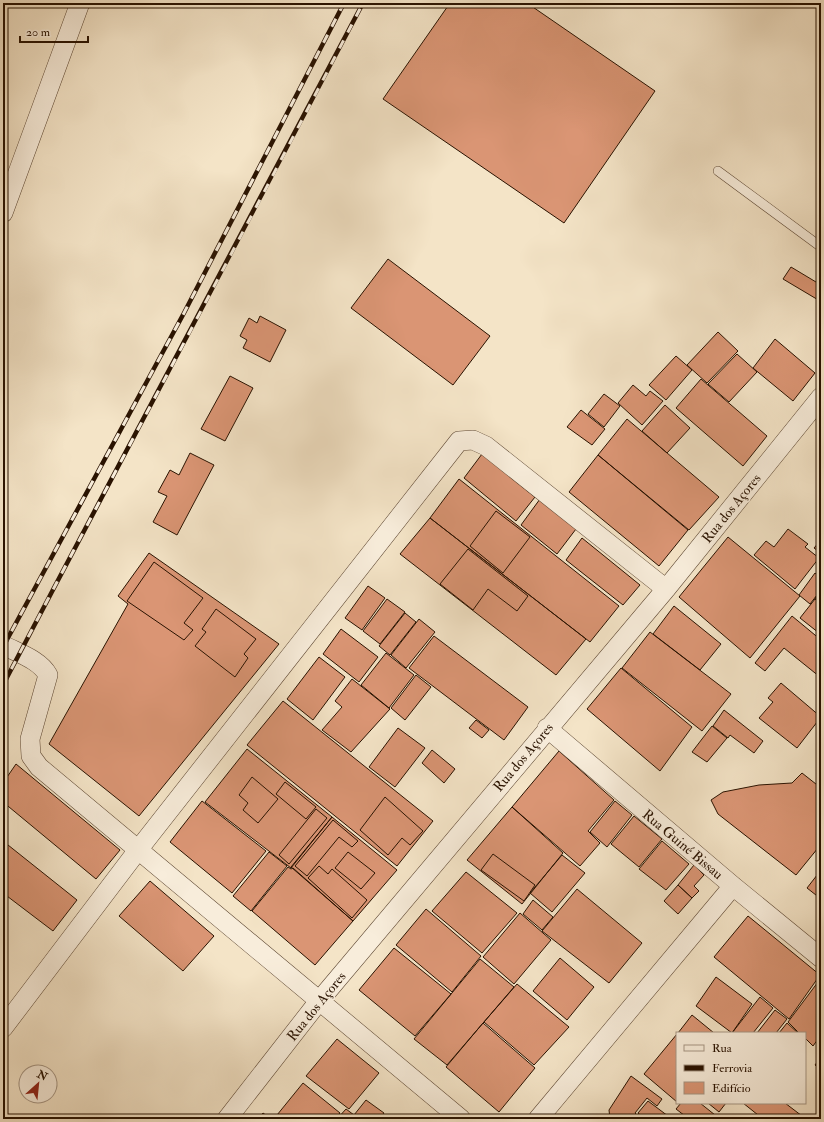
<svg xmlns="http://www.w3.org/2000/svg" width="824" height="1122" viewBox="0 0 824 1122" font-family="'IM FELL Double Pica',serif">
	<rect width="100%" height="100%" fill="#f4e4c7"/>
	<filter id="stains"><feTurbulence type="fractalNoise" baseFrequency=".005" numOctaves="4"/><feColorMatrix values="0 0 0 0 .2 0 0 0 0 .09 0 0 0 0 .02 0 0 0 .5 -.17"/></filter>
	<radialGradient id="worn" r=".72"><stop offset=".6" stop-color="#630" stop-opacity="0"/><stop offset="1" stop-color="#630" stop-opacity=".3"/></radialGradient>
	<path fill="#da9574" stroke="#291200" d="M450,3H527L655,91L564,223L383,99Z
		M388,259L490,336L453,385L351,308Z
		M791,267L821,285L820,301L783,279Z
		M260,316L286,330L270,362L243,348L247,340L240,336L249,318L257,323Z
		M718,332L738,351L707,383L687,365Z
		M775,339L815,373L793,401L753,368Z
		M737,354L757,372L729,402L708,384Z
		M676,356L692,370L666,400L649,385Z
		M230,376L253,388L225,441L201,429Z
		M701,379L767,436L743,466L676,408Z
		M633,385L646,396L650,391L663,401L642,425L618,403Z
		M604,394L620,406L604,427L588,414Z
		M665,405L690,428L667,453L642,431Z
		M581,410L605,429L592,445L567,427Z
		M627,419L719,497L689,530L598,455Z
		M190,453L214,465L177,535L153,522L167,496L158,492L170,470L179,475Z
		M482,454L535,497L516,521L464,478Z
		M598,455L688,530L659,566L569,492Z
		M459,479L619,606L590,642L430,518Z
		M540,499L576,529L557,554L521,525Z
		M496,511L530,537L503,573L470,546Z
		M430,518L586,639L556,675L400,554Z
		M788,529L808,544L805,547L819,558L795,589L754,555L766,541L774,547Z
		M728,537L800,596L750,658L679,597Z
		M582,538L640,585L623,605L566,560Z
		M821,540V553L814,548Z
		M468,549L528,596L517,611L488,589L473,610L440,584Z
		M149,553L279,644L139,816L49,744L128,604L118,596Z
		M154,562L203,598L184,623L193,630L184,640L127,601Z
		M815,573L821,578V590L810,604L799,595Z
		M368,586L385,598L362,630L345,618Z
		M821,590V603L815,598Z
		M387,599L405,612L380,644L363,631Z
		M815,599L821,604V629L819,633L800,618Z
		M674,606L721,644L700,670L653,634Z
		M216,609L256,639L244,654L248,658L235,677L195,646L206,632L202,629Z
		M405,613L416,622L390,655L379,646Z
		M792,616L821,640L820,677L784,648L765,671L755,663Z
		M419,619L435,632L406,668L391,655Z
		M341,629L378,657L359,682L323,654Z
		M650,632L731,694L702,731L622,668Z
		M434,636L528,707L504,740L409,668Z
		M386,653L414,675L389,708L361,685Z
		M319,657L345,677L313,720L287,699Z
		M621,668L692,727L660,771L587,709Z
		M416,675L431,687L405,720L391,708Z
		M352,679L390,709L351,752L322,730L342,707L335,701Z
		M781,683L821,717L797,748L759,718L773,702L768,698Z
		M283,701L433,821L397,866L247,745Z
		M724,710L763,741L754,753L730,735L728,738L713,726Z
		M476,720L489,730L482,738L469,728Z
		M712,726L727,738L707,762L692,752Z
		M398,728L425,748L395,787L369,767Z
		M247,749L332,817L291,868L205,802Z
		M432,750L455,769L444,783L422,763Z
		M559,751L614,800L588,831L600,843L580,866L512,807Z
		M16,764L120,850L96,879L3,802V783Z
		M802,773L821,788V835L818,848L796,875L718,814L711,800L723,792L759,785L792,783Z
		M252,777L278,799L258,823L243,810L248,803L239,795Z
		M285,782L316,807L306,819L276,794Z
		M385,797L423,831L410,845L402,838L388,855L360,830Z
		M202,801L266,851L232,893L170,842Z
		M615,801L632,815L607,847L590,832Z
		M512,807L563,853L522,904L467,860Z
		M316,809L327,818L289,864L279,855Z
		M634,816L662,839L639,867L611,844Z
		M332,817L397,870L353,921L291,867Z
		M333,820L358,841L352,847L339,837L307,876L295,866Z
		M3,841L77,900L53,931L3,893Z
		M662,841L689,864L666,890L639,869Z
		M269,852L287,866L251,911L233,896Z
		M348,852L375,873L361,889L335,868Z
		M493,854L535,885L524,901L481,870Z
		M562,855L585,873L552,912L530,893Z
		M694,865L704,875L694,886L699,891L692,898L678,885Z
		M319,866L328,874L332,869L367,900L352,918L308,878Z
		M288,867L291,869L293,868L353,921L315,965L252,911Z
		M821,870V899L807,888Z
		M466,872L517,913L482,953L432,911Z
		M150,881L214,936L183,971L119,916Z
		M678,885L692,898L678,914L664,901Z
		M577,889L642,943L609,983L542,931Z
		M533,900L553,917L542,930L523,914Z
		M426,909L481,956L452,992L396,945Z
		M520,913L551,940L514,984L483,957Z
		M748,916L820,975L789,1019L714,957Z
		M394,948L451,994L415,1036L359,990Z
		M560,958L594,987L567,1020L533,991Z
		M480,959L514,987L447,1065L414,1039Z
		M716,977L752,1004L732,1033L696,1006Z
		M821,978V1035L813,1046L805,1038V1033H799L788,1022Z
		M517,984L569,1027L534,1065L484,1022Z
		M760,997L773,1008L753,1033H732Z
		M775,1010L787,1019L776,1033H757Z
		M692,1015L714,1033H678Z
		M483,1023L535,1068L499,1112L446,1067Z
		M787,1023L798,1033H779Z
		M677,1034V1102L644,1074Z
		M337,1039L379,1073L349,1109L306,1076Z
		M821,1057V1070L815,1065Z
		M631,1076L662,1099L657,1106L647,1098L635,1113L641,1119H610L609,1110Z
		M303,1083L340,1113L335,1119H282L277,1115Z
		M366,1100L384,1113L380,1119H337L346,1109L354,1115Z
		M648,1101L672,1119H645L638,1113Z
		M681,1103H700L715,1115L711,1119H689L676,1109Z
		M708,1103H726L719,1112Z
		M743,1103H785L806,1119H763Z
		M263,1113L271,1119H258Z"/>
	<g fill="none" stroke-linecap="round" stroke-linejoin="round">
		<g stroke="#5c4632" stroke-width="10">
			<path id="service" d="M718,171L821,247"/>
		</g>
		<g stroke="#5c4632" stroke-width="20">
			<path id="minor" d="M3,213L80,3
				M3,645C18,653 40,660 48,675L30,739L31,756L39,767L461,1119
				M547,728L733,886L821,958
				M3,1028L138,850L459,441L473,440L486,446L666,589
				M227,1119L319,1001L666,589L821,397
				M538,1119L733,886"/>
		</g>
		<use href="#service" stroke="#f8eddb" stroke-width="9"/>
		<use href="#minor" stroke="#f8eddb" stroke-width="19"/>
		<g stroke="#291200" stroke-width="4.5">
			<path id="rail" d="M3,647L184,313L344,3
				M3,685C122,457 245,231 363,3"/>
		</g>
		<use href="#rail" stroke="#f8eddb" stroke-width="3" stroke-dasharray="9" stroke-linecap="butt"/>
	</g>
	<g text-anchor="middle" stroke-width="3.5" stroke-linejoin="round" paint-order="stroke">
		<g font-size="14" fill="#291200" stroke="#f8eddb">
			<text transform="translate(731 508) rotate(-51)" y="5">Rua dos Açores</text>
			<text transform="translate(523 757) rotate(-50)" y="5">Rua dos Açores</text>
			<text transform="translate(683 844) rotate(40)" y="5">Rua Guiné Bissau</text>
			<text transform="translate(316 1006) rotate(-51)" y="5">Rua dos Açores</text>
		</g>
	</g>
	<rect width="824" height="1122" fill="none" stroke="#f4e4c7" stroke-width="16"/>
	<rect x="4" y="4" width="816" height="1114" fill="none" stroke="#291200" stroke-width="2"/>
	<rect x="8" y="8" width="808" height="1106" fill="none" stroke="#291200"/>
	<rect x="676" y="1032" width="130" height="72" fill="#f8eddb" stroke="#a59583"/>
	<rect x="684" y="1045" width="20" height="6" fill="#f8eddb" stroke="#a59583"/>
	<text x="712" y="1052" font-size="12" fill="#291200">Rua</text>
	<rect x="684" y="1065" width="20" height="6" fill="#291200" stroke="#a59583"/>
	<text x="712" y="1072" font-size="12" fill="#291200">Ferrovia</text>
	<rect x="684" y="1082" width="20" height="12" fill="#da9574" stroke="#a59583"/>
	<text x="712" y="1092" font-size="12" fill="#291200">Edifício</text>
	<g transform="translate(38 1084) rotate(27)"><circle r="19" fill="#f8eddb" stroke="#a59583"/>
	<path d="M0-3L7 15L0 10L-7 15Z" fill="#8f2418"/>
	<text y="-6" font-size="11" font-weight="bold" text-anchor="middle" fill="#291200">N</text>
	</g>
	<path d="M20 36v6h68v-6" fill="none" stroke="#291200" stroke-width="2"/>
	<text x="26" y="36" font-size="12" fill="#291200" stroke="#f8eddb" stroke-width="3" paint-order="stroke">20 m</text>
	<rect width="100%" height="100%" filter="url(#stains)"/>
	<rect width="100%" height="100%" fill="url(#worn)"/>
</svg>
